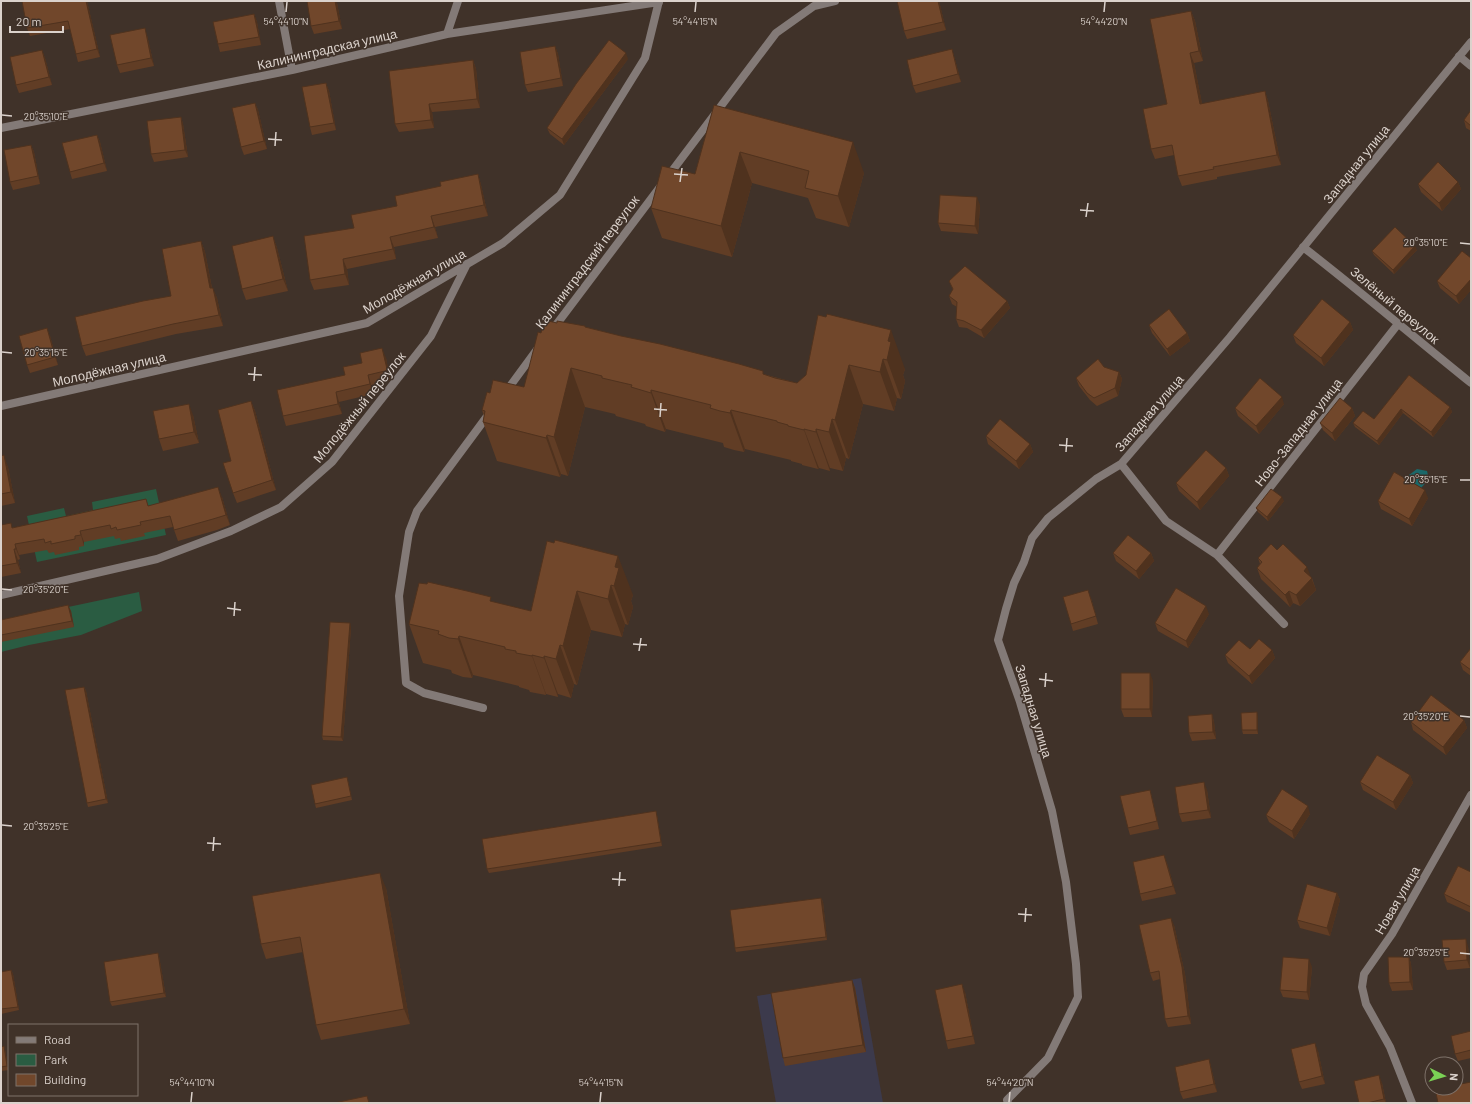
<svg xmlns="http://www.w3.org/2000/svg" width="1472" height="1104" viewBox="0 0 1472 1104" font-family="Barlow,sans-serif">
	<rect width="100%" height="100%" fill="#403229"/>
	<path fill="#3c3a4c" d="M861,978L883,1103H776L757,996Z"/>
	<path fill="#2a5c42" d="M156,489L166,535L37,562L27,516L64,508L66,516L93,510L92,502Z
		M139,592L142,611L81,635L29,645L1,652V616L2,621Z"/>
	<path fill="#1b6869" d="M1417,469L1427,471L1429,479L1421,488L1412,482L1409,475Z"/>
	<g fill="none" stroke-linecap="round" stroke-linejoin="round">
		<path stroke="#837a77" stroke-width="8" d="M279,1L292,70
			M447,34L458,1
			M1459,56L1471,66
			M1,128L292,70L447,34L659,2
			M1303,247C1360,291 1415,338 1471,383
			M553,329L776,33L814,6L835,1
			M505,393L538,348
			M1,406L367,323L503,243L560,195L645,58L659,1
			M1121,464L1166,521L1217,555L1284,624
			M1217,555L1398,324
			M1,595L157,559L231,531L281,507L332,462L431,336L467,264
			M483,708L424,693L406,683L399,596L409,532L417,511L488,415
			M1008,1103L1007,1100L1048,1058L1078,997L1076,964L1066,882L1052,811L1020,702L998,640L1006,609L1014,583L1024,562L1032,538L1048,518L1096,479L1121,464L1230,337L1471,42
			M1412,1103L1390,1047L1366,1004L1362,987L1364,974L1392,934L1471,795"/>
	</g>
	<path fill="#613d25" d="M87,1L100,57L78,62L76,54L70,29L30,36L27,28Z
		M939,1L946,30L907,39L904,31Z
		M337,3L342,29L314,34L311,26Z
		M1191,11L1195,21L1203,61L1194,63L1202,104L1265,91L1268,101L1281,165L1217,177V179L1182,186L1178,176L1174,155L1155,159L1151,149L1167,104Z
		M254,14L257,22L261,45L220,52L218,44Z
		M147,35L154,66L120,73L117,65Z
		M555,46L558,54L563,86L528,92L525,85Z
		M952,49L954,56L961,82L916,93L913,86Z
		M42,50L45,58L52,85L19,93L16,85Z
		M628,59L564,145L550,134L547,128Z
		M473,60L476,69L480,108L432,112L434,128L399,132L395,124Z
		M326,83L329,91L336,130L312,135L310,127Z
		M255,103L258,110L267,149L244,155L241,147Z
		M714,105L864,173L849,227L816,218L808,198L752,183L732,257L662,238L651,208L695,174Z
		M1471,110V131L1466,128L1464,120Z
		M181,117L183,124L188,157L154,162L151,154Z
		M97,135L100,142L107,171L72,179L70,172Z
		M31,145L34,152L40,184L13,190L10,182Z
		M478,174L481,185L488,216L435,227L438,238L394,247L396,259L347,269L349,285L314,290L310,280L354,228L397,206L441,186Z
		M1458,182L1461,189L1442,211L1421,192L1418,184Z
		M980,205L978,234L941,231L938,223Z
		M273,236L277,248L288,291L246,300L242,289Z
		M201,241L205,252L212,288L217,298L223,326L176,334L86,356L82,346L171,296Z
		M1417,250L1394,274L1374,255L1372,251Z
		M1471,258V290L1459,304L1440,288L1437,281Z
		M949,281L1007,301L1010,308L984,338L967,328L959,327L956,319L957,307L952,304L949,296L953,290Z
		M818,315L905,369L903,375L905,381L901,399L897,398L894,411L863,404L849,459L846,458L843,471L830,468V471L819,468L818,469L802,465V464L791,461V460L745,449L744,452L734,450L724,447L723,443L666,429L665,432L646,426L645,424L616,416L615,414L585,407L568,476L561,474L560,477L497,461L483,422L484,416L482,410L490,393L524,387L541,333L557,323L586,327L797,383L806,375Z
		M1350,322L1353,330L1324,366L1296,343L1293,335Z
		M1149,325L1187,333L1190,341L1170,356L1152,333Z
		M50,336L58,365L30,373L27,365Z
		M386,358L390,379L389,381L371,385L373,394L339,402L342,414L286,426L283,416L345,375Z
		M1104,367L1119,372L1122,379L1118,396L1097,406L1090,400L1079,386L1076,378Z
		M1409,375L1450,407L1452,412L1433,437L1403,413L1379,445L1355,427L1353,423L1374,419Z
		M251,401L255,411L276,490L237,503L233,493L231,461Z
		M1284,404L1259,434L1238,416L1235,408Z
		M1352,408L1355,416L1335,441L1323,430L1320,423Z
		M193,415L199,443L163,451L159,439Z
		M986,436L1030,444L1033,452L1019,469L988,444Z
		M1,456L8,467L15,503L1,506Z
		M1226,468L1229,476L1200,510L1179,491L1176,483Z
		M222,497L230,525L217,530L178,541L173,527L144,533L145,536L121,541L120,538L115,539L114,536L84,542V546L79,547V550L55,555L54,552L49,553L47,550L19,555L20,559L18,560L21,573L1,577V525L12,528L146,499L148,506Z
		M1428,498L1412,526L1381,509L1378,501Z
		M1284,501L1268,521L1258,512L1256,508Z
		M547,541L633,595L631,601L633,607L628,625L625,624L622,637L591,630L577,685L574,684L571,698L558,694V697L546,694V695L530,692L529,690L519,687V686L473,675L472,678L463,677L452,673L451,670L423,663L409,624L493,602L531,611Z
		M1277,550L1312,578L1316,590L1300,606L1293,603L1290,607L1261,579L1257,568L1260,564L1258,558Z
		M1113,553H1151L1154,561L1139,579L1116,561Z
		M1091,598L1098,624L1073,631L1071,624Z
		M68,605L71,611L74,627L1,642V620Z
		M1209,614L1188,648L1158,631L1155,623Z
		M351,627L343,741L323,740L322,736Z
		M1471,648V676L1463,670L1460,662Z
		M1250,649L1272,650L1275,658L1252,684L1228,663L1225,655Z
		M1153,681L1152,717H1124L1121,709Z
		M84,687L86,691L108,803L88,807L87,803Z
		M1212,714L1214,722L1216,739L1192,741L1189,733Z
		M1258,716V734H1243L1242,730Z
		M1464,720L1467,728L1446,755L1413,730L1411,722Z
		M1410,775L1413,783L1396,810L1363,790L1360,782Z
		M348,781L352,800L316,808L315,804Z
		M1150,790L1152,798L1159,829L1130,835L1128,828Z
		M1207,790L1211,818L1182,822L1179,814Z
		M1310,814L1294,839L1269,822L1266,815Z
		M657,815L662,846L489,873L487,869Z
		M1167,863L1176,894L1142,901L1140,894Z
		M1471,872V913L1447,902L1444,894Z
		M386,888L410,1024L321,1040L316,1025L303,952L266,959L261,944Z
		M1337,893L1340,900L1330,936L1300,928L1297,920Z
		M821,898L823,902L827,940L736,952L735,948Z
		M1174,925L1185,974L1191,1024L1168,1027L1165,1019L1160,979L1153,981L1150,973Z
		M1468,946L1470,968L1447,970L1444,962Z
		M158,953L159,956L166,997L112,1006L110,1002Z
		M1409,957L1411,964L1413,990L1392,991L1389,983Z
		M1312,967L1309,1000L1283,997L1280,990Z
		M11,970L13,974L19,1010L1,1014V972Z
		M852,980L855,988L866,1052L785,1066L783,1058Z
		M965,992L975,1044L948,1049L946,1041Z
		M1471,1031V1058L1458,1061L1455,1054Z
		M4,1046L5,1050L9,1070L1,1071V1047Z
		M1318,1051L1325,1084L1302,1089L1299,1082Z
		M1209,1059L1211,1067L1217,1092L1183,1099L1180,1092Z
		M1382,1083L1386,1103H1359Z"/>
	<path fill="#4f321e" d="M86,1H87L100,57L97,49Z
		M335,1H336L337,3L342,29L339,21Z
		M938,1H939L946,30L943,22Z
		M1191,11L1195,21L1203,61L1199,51Z
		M254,14L257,22L261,45L259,37Z
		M145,28L147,35L154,66L151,58Z
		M555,46L558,54L563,86L561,78Z
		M952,49L954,56L961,82L958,74Z
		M42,50L45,58L52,85L49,77Z
		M626,53L628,59L564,145L562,139Z
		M1190,53L1194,63L1204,114L1200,104Z
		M473,60L476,69L480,108L477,99Z
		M326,83L329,91L336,130L334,123Z
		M1265,91L1268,101L1281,165L1277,155Z
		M255,103L258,110L267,149L264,141Z
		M429,104L432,112L434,128L431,120Z
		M181,117L183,124L188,157L185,150Z
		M97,135L100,142L107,171L104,163Z
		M853,142L864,173L849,227L838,196Z
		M31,145L34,152L40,184L38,176Z
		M740,152L752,183L732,257L721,226Z
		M478,174L481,185L488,216L484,205Z
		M1458,182L1461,189L1442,211L1439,203Z
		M977,197L980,205L978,234L975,226Z
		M431,216L435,227L438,238L434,227Z
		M273,236L277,248L288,291L283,279Z
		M390,237L394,247L396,259L393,249Z
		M201,241L205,252L214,299L210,288Z
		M1415,246L1417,250L1394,274L1393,270Z
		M343,259L347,269L349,285L345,274Z
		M1471,279V290L1459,304L1456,296Z
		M213,288L217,298L223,326L219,315Z
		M1007,301L1010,308L984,338L981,330Z
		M1350,322L1353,330L1324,366L1321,358Z
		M47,328L50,336L58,365L55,357Z
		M891,330L905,369L903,375L905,381L901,399L887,360L888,341Z
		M1187,333L1190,341L1170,356L1167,349Z
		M382,348L386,358L390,379L389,381L385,371Z
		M883,359L897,398L894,411L880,372Z
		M849,365L863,404L849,459L835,420Z
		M571,368L585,407L568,476L554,437Z
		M1119,372L1122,379L1118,396L1115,388Z
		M368,375L371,385L373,394L370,384Z
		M651,390L666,429L665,432L651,393Z
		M336,392L339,402L342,414L338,404Z
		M1282,397L1284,404L1259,434L1256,426Z
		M251,401L255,411L276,490L272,480Z
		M189,404L193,415L199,443L194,432Z
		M1450,407L1452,412L1433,437L1431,432Z
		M1352,408L1355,416L1335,441L1332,433Z
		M1401,409L1403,413L1379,445L1377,441Z
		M731,410L745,449L744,452L730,413Z
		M832,419L846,458L843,471L829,432Z
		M804,429L819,468L818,469L804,430Z
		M816,429L830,468V471L816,432Z
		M547,435L561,474L560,477L546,438Z
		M1030,444L1033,452L1019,469L1016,461Z
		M4,455L8,467L15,503L11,492Z
		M1226,468L1229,476L1200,510L1197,502Z
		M218,487L222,497L230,525L226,515Z
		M1425,490L1428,498L1412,526L1409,519Z
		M1282,497L1284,501L1268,521L1267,517Z
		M80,531L84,542V546L81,535Z
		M15,544L19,555L20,559L16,549Z
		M14,549L18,560L21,573L17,563Z
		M1151,553L1154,561L1139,579L1136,571Z
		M618,556L633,595L631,601L633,607L628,625L614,586L615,567Z
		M1307,567L1316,590L1300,606L1296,595L1304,571Z
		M611,585L625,624L622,637L608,599Z
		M577,591L591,630L577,685L563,646Z
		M1289,591L1293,603L1290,607L1285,595Z
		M68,605L71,611L74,627L72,621Z
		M1206,606L1209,614L1188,648L1186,641Z
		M350,623L351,627L343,741L341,737Z
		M459,636L473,675L472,678L458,639Z
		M560,645L574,684L571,698L556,659Z
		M1272,650L1275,658L1252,684L1249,676Z
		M532,655L546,694V695L532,656Z
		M544,656L558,694V697L544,658Z
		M1150,673L1153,681L1152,717L1150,709Z
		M84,687L86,691L108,803L106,799Z
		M1257,712L1258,716V734L1257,730Z
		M1212,714L1214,722L1216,739L1213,732Z
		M1464,720L1467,728L1446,755L1443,747Z
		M1410,775L1413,783L1396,810L1393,802Z
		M1204,782L1207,790L1211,818L1208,810Z
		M1308,806L1310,814L1294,839L1292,831Z
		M656,811L657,815L662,846L661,842Z
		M1164,855L1167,863L1176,894L1173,886Z
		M380,873L386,888L410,1024L404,1009Z
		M1337,893L1340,900L1330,936L1327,928Z
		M821,898L823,902L827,940L826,937Z
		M1171,918L1174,925L1185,974L1191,1024L1188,1016Z
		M1466,939L1468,946L1470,968L1467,960Z
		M158,953L159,956L166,997L164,993Z
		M1409,957L1411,964L1413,990L1410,982Z
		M1309,959L1312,967L1309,1000L1307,992Z
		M11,970L13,974L19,1010L18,1007Z
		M852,980L855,988L866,1052L863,1045Z
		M962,984L965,992L975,1044L973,1036Z
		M1315,1043L1318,1051L1325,1084L1322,1076Z
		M4,1046L5,1050L9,1070L7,1066Z
		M1209,1059L1211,1067L1217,1092L1214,1084Z
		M1379,1075L1382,1083L1386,1103L1384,1099Z"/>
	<path fill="#71472b" stroke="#4f321e" d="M22,1H86L97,49L76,54L68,21L27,28Z
		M307,1H335L339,21L311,26Z
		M897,1H938L943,22L904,31Z
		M1191,11L1199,51L1190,53L1200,104L1265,91L1277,155L1213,167L1214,169L1178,176L1172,145L1151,149L1143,109L1167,104L1150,19Z
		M254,14L259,37L218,44L213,22Z
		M145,28L151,58L117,65L110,35Z
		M609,40L626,53L562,139L547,128L576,84Z
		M555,46L561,78L525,85L520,52Z
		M952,49L958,74L913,86L907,60Z
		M42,50L49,77L16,85L10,57Z
		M473,60L477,99L429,104L431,120L395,124L389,71Z
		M326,83L334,123L310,127L302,87Z
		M255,103L264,141L241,147L232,108Z
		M714,105L853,142L838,196L805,188L809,171L740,152L721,226L651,208L662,166L695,174Z
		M1471,110V126L1464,120Z
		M181,117L185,150L151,154L147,121Z
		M97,135L104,163L70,172L62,143Z
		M31,145L38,176L10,182L4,150Z
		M1438,162L1458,182L1439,203L1418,184Z
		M478,174L484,205L431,216L434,227L390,237L393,249L343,259L345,274L310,280L304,236L354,228L351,215L397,206L395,196L441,186L440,182Z
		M940,195L977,197L975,226L938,223Z
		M1395,227L1415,246L1393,270L1372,251Z
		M273,236L283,279L242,289L232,246Z
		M201,241L210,288H213L219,315L173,324L82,346L75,317L143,301L171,296L162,249Z
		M1462,251L1471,258V279L1456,296L1437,281Z
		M965,266L1007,301L981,330L964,321L956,319L957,302L949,296L953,289L949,281Z
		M1322,299L1350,322L1321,358L1293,335Z
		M1169,309L1187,333L1167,349L1149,325Z
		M827,314L891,330L888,341L891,342L887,360L883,359L880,372L849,365L835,420L832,419L829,432L816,429V432L804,429V430L788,426V425L777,422V421L731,410L730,413L720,411L710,408L711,405L651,390V393L631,387L632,385L602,378V376L571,368L554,437L547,435L546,438L483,422L485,411L482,410L487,392L490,393L493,380L524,387L538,332L541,333L544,320L557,323V321L585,326V327L621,336L660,344L739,364L763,371V374L775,378L797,383L806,375L818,315L826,317Z
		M47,328L55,357L27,365L19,336Z
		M382,348L387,369L385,371L368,375L370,384L336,392L338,404L283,416L277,390L345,375L343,367L362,363L360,353Z
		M1098,359L1104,367L1119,372L1115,388L1094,398L1087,393L1076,378Z
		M1409,375L1450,407L1431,432L1401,409L1377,441L1353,423L1363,411L1374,419Z
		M1260,378L1282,397L1256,426L1235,408Z
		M1340,398L1352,408L1332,433L1320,423Z
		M251,401L272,480L233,493L223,463L231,461L218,410Z
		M189,404L194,432L159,439L153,411Z
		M1000,419L1030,444L1016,461L986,436Z
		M1206,450L1226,468L1197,502L1176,483Z
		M4,455L11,492L1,494V456Z
		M1394,472L1425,490L1409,519L1378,501Z
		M218,487L226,515L213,519L174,530L170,516L140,522L141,525L117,530L116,527L111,529L110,525L80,531L81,535L75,536V539L51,544V541L45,543L44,539L15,544L16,549H14L17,563L1,566V525L11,523L12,528L146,499L148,506Z
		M1271,489L1282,497L1267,517L1256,508Z
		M1128,535L1151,553L1136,571L1113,553Z
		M555,540L618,556L615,567L619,568L614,586L611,585L608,599L577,591L563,646L560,645L556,659L544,656V658L532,655V656L516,653V651L505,649V647L459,636L458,639L449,638L438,634L439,631L409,624L419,583L427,584L428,582L467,591L491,597L490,601L531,611L547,541L554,543Z
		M1271,544L1277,550L1283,544L1307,567L1304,571L1312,578L1296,595L1289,591L1285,595L1257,568L1262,562L1258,558Z
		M1176,588L1206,606L1186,641L1155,623Z
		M1088,590L1096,616L1071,624L1063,597Z
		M68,605L72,621L1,635V620Z
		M330,622L350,623L341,737L322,736Z
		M1259,639L1272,650L1249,676L1225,655L1239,640L1250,649Z
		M1471,648V670L1460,662Z
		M1121,673H1150V709H1121Z
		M84,687L106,799L87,803L65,690Z
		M1431,695L1464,720L1443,747L1411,722Z
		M1257,712V730H1242L1241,713Z
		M1212,714L1213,732L1189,733L1188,716Z
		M1377,755L1410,775L1393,802L1360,782Z
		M347,777L351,796L315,804L311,785Z
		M1204,782L1208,810L1179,814L1175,787Z
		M1282,789L1308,806L1292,831L1266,815Z
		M1150,790L1157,821L1128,828L1120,796Z
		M656,811L661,842L487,869L482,839Z
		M1164,855L1173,886L1140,894L1133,862Z
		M1458,866L1471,872V907L1444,894Z
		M380,873L404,1009L316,1025L300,937L261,944L252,896Z
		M1307,884L1337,893L1327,928L1297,920Z
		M821,898L826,937L735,948L730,910Z
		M1171,918L1182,967L1188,1016L1165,1019L1159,971L1150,973L1139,925Z
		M1466,939L1467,960L1444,962L1442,940Z
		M158,953L164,993L110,1002L104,962Z
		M1283,957L1309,959L1307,992L1280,990Z
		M1388,957H1409L1410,982L1389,983Z
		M11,970L18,1007L1,1009V972Z
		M852,980L863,1045L783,1058L771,993Z
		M962,984L973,1036L946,1041L935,990Z
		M1471,1031V1050L1455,1054L1451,1036Z
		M1315,1043L1322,1076L1299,1082L1291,1049Z
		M4,1046L7,1066L1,1067V1047Z
		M1209,1059L1214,1084L1180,1092L1175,1067Z
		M1379,1075L1384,1099L1367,1103H1359L1354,1081Z
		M1471,1082V1103H1438L1435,1088H1456V1085Z
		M367,1096L369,1103H334Z"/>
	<path fill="none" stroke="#dbd2cc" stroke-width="1.5" d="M286,12L287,2M695,12L696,2M1104,12L1105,2M2,115L12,116M268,139L282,140M275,146L276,132M674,174L688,175M680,182L682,168M1080,210L1094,211M1086,217L1088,203M1460,243L1470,244M2,352L12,353M248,374L262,375M254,381L255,367M654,409L667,410M660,417L661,403M1059,445L1073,446M1066,452L1067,438M1460,480H1470M2,589L12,590M227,608L241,610M234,616L235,602M633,644L647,645M639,651L641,638M1039,679L1053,681M1045,687L1046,673M1460,716L1470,717M2,825L12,826M207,843L221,844M213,851L214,837M612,879L626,880M619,886L620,872M1018,914L1032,915M1025,922L1026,908M1460,953L1470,954M191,1102L192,1092M600,1102L601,1092M1009,1102L1010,1092"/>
	<g text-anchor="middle" stroke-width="3" stroke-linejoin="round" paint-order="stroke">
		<g font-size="13" fill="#dbd2cc" stroke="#403229">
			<text transform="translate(327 49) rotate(-13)" y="5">Калининградская улица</text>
			<text transform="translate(1356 164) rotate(-51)" y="5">Западная улица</text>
			<text transform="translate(587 262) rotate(-53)" y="5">Калининградский переулок</text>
			<text transform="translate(414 281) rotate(-30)" y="5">Молодёжная улица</text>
			<text transform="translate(1395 305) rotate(40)" y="5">Зелёный переулок</text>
			<text transform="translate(109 369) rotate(-13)" y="5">Молодёжная улица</text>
			<text transform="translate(359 407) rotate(-51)" y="5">Молодёжный переулок</text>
			<text transform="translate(1149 413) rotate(-49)" y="5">Западная улица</text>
			<text transform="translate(1298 432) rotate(-52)" y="5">Ново-Западная улица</text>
			<text transform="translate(1034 711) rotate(73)" y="5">Западная улица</text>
			<text transform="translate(1397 900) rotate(-60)" y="5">Новая улица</text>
		</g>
	</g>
	<g font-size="10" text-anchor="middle" fill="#dbd2cc" stroke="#403229" stroke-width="3" stroke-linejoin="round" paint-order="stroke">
		<text x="286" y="25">54°44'10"N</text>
		<text x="695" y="25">54°44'15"N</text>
		<text x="1104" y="25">54°44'20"N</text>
		<text x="46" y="120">20°35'10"E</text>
		<text x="1426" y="246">20°35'10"E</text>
		<text x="46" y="356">20°35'15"E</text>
		<text x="1426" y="483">20°35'15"E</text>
		<text x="46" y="593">20°35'20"E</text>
		<text x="1426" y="720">20°35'20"E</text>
		<text x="46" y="830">20°35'25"E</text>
		<text x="1426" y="956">20°35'25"E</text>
		<text x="192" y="1086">54°44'10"N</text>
		<text x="601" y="1086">54°44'15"N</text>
		<text x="1010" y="1086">54°44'20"N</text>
	</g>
	<rect width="1472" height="1104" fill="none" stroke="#dbd2cc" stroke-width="4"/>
	<rect x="8" y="1024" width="130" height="72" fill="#403229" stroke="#7e726a"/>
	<rect x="16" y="1037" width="20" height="6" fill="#837a77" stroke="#7e726a"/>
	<text x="44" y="1044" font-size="12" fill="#dbd2cc">Road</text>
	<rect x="16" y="1054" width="20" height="12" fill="#2a5c42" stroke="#7e726a"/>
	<text x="44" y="1064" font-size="12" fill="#dbd2cc">Park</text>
	<rect x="16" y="1074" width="20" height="12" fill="#71472b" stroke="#7e726a"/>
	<text x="44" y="1084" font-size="12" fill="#dbd2cc">Building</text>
	<g transform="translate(1444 1076) rotate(95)"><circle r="19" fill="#403229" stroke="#7e726a"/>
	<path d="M0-3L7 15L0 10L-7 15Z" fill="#7bd155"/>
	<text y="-6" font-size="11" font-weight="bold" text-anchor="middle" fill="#dbd2cc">N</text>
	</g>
	<path d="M10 26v6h53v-6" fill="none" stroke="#dbd2cc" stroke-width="2"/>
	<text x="16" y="26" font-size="12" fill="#dbd2cc" stroke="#403229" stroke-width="3" paint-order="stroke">20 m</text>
</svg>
